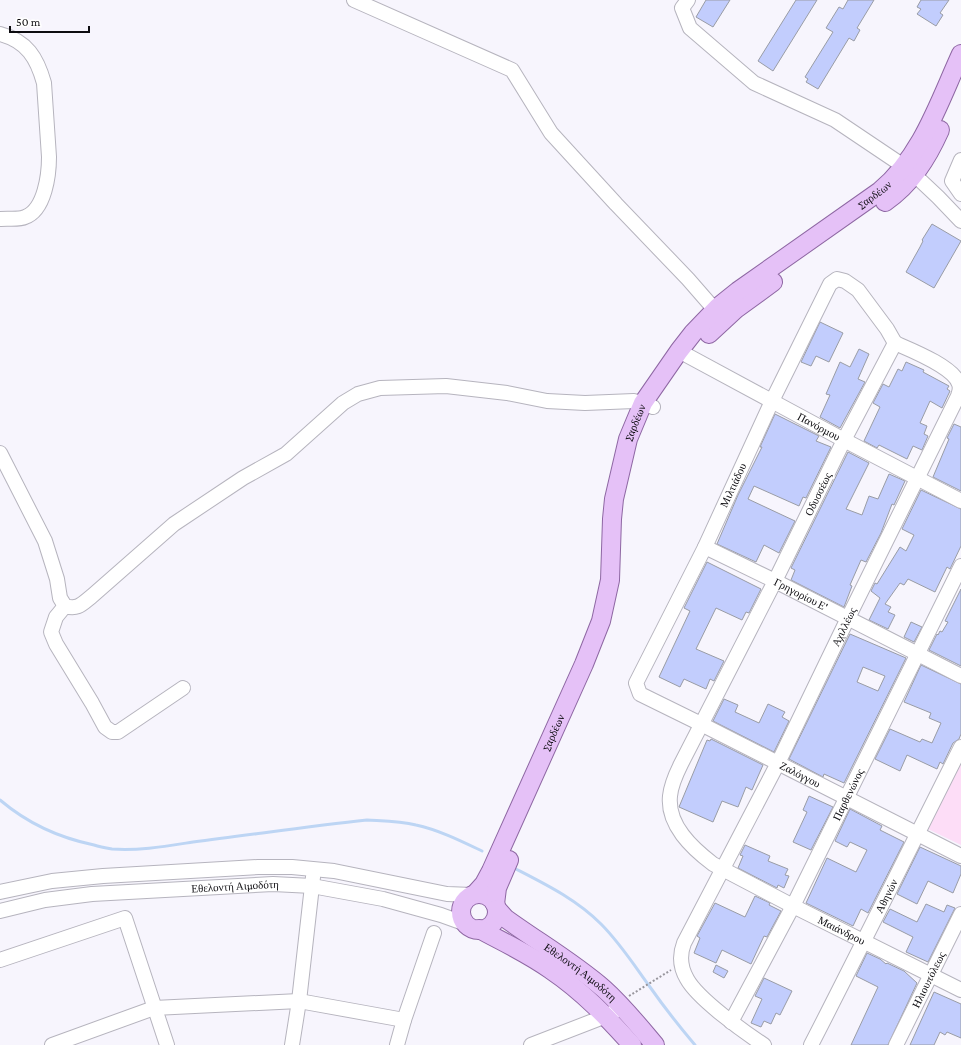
<svg xmlns="http://www.w3.org/2000/svg" width="961" height="1045" viewBox="0 0 961 1045" font-family="'Crimson Pro',serif">
	<rect width="100%" height="100%" fill="#f7f5fd"/>
	<path fill="#fdddf7" d="M961,762V845L928,829Z"/>
	<g fill="none" stroke-linecap="round" stroke-linejoin="round">
		<path stroke="#bdd5f4" stroke-width="3" d="M0,800C27,823 60,838 94,845C100,847 106,848 112,849C139,851 167,846 193,842C251,835 309,826 367,820C384,821 400,821 416,825C439,830 461,841 482,851
			M514,868C545,884 576,899 601,924C620,943 634,965 650,987C664,1007 679,1026 695,1045"/>
	</g>
	<path fill="#c2cdfd" stroke="#999ca5" fill-rule="evenodd" d="M706,0H730L713,27L696,17Z
		M796,0H817L773,71L758,61Z
		M848,0H874L857,28L860,30L854,41L849,38L818,89L806,82L808,79L805,77L833,32L826,28L839,7L843,9Z
		M921,0H949L940,13L943,15L936,26L917,14L921,9L917,7Z
		M932,224L961,241L934,288L906,272L920,247L923,241L922,240Z
		M820,322L843,333L829,362L816,356L811,366L801,362Z
		M859,349L869,354L858,379L865,382L840,428L820,417L830,395L826,394L840,362L850,367Z
		M906,362L924,370L923,372L949,386L947,389L950,391L942,408L930,401L920,423L927,426L924,434L928,436L922,450L913,446L907,459L879,445L877,448L864,441L880,407L873,403L883,384L889,387L898,369L902,371Z
		M775,414L819,436L816,441L831,447L806,498L803,497L799,506L754,486L748,499L795,521L779,553L764,545L756,562L717,544L738,495L762,447H760Z
		M954,424L961,427V491L933,477L949,439L947,438Z
		M848,452L869,463L846,509L862,515L869,496L878,499L889,474L905,481L894,505L892,504L881,533L866,562L861,560L850,585L852,586L844,607L791,580L795,570L791,568Z
		M921,490L961,509V546L950,569L947,567L935,592L908,579L904,585L900,583L885,604L891,607L888,612L895,615L888,629L869,620L880,598L871,591L875,583L877,584L900,547L906,551L914,535L902,529Z
		M707,562L761,589L749,613L746,612L742,620L716,608L696,649L724,661L714,681L710,679L706,689L684,679L680,687L659,677L690,611L684,608Z
		M961,589V666L929,650L937,634L938,635L940,631L942,632L948,622L945,621Z
		M911,622L922,627L914,642L904,637Z
		M850,634L906,658L844,783L824,774L823,777L789,759ZM863,667L885,676L878,691L857,682Z
		M921,665L961,684V734L959,739L953,743L943,764L940,762L937,769L907,755L900,771L875,759L890,729L920,742L922,739L932,743L941,723L929,718L931,713L904,702Z
		M724,699L738,705L735,712L759,723L768,704L785,712L782,717L789,721L774,752L713,721Z
		M711,739L763,765L752,790L746,787L738,807L722,801L713,822L679,807L707,740L710,741Z
		M809,796L833,807L811,850L793,842L807,812L803,810Z
		M850,809L882,826L880,830L904,842L868,913L861,909L853,926L806,903L827,858L856,872L867,850L850,842L847,847L835,841Z
		M745,845L770,856L768,861L788,869L785,875L789,876L784,888L778,885L777,888L738,868L743,856L740,855Z
		M920,847L961,866V874L953,893L928,881L917,904L897,894Z
		M755,896L770,903L769,905L781,911L767,937L764,936L751,964L722,950L716,963L694,953L700,938L697,936L715,903L745,917Z
		M926,904L944,912L947,905L955,908L928,962L906,952L913,937L883,922L890,909L917,922Z
		M867,953L880,959L886,964L887,963L904,971L917,983L888,1045H851L878,987L856,976Z
		M716,965L728,971L724,978L713,972Z
		M764,978L792,991L780,1015L776,1013L771,1024L764,1021L761,1027L751,1023L762,999L755,996Z
		M934,992L961,1004V1038L947,1032L945,1035L940,1032L934,1045H910Z"/>
	<g fill="none" stroke-linecap="round" stroke-linejoin="round">
		<g stroke="#b6b4be" stroke-width="16">
			<g id="minor">
				<path d="M354,0L512,70L551,133L616,204L688,279L715,310"/>
				<path d="M688,0L682,8L690,28L754,83L835,120L896,161"/>
				<path d="M0,34C27,41 37,58 44,83L49,157C49,174 45,210 25,217C19,220 8,218 0,219"/>
				<path d="M961,160L952,181L961,194"/>
				<path d="M921,181L938,197L961,221"/>
				<path id="s1" d="M895,343L887,329L858,290L845,281L837,279L830,284L772,401L705,547L636,683L640,694L701,724L961,856"/>
				<path id="s2" d="M895,343L844,440L775,581L681,764C676,774 671,785 670,796C667,825 692,848 713,864L793,906L961,990"/>
				<path id="s3" d="M679,351L844,440L961,501"/>
				<path d="M0,453L45,541L57,579L60,598L65,606C78,610 82,604 92,596L174,524L243,478L286,454L343,403L358,394L380,388L446,386L507,393L547,401L585,403L634,401L643,403L653,407"/>
				<path id="s4" d="M705,547L775,581L961,676"/>
				<path d="M65,606L56,617L51,632L56,644L92,703L105,727L112,732H118L183,688"/>
				<path d="M0,892L52,881L103,876L258,867H292L334,871L447,894L472,895"/>
				<path id="s5" d="M0,911L45,900L92,894L273,884L312,886L383,899L441,915L466,924"/>
				<path d="M0,960L125,918L167,1045"/>
				<path id="s6" d="M731,1022L793,906L961,566"/>
				<path d="M52,1045L154,1008L299,1001L404,1020"/>
				<path d="M292,1045L299,1001L313,877"/>
				<path d="M397,1045L404,1020L434,933"/>
				<path d="M531,1045L606,1016L622,1007"/>
				<path id="s7" d="M764,1045C744,1032 698,999 687,979C680,967 679,956 684,943L778,763L848,618L958,396C959,392 961,389 959,384C954,367 911,350 895,343"/>
				<path id="s8" d="M811,1045C862,946 911,846 961,747"/>
				<path id="s9" d="M896,1045L961,914"/>
			</g>
		</g>
		<g stroke="#8e67a3" stroke-width="20">
			<g id="major">
				<path d="M885,202C911,184 927,159 940,130"/>
				<path d="M709,334L736,309L773,282"/>
				<path id="s10" d="M475,894L484,884L491,871L584,664L601,621L610,580L612,519L614,499L628,439L643,403L679,351L693,333L718,307L738,291L880,191C922,156 939,102 961,54"/>
				<circle cx="479" cy="912" r="18"/>
				<path d="M495,904L497,888L509,860"/>
				<path id="s11" d="M497,909L505,918C538,942 573,962 604,989C623,1006 639,1026 655,1045"/>
				<path d="M479,929C503,942 529,954 551,970C582,991 607,1017 632,1045"/>
			</g>
		</g>
		<path stroke="#98969d" stroke-width="2" stroke-dasharray="2 2" stroke-linecap="butt" d="M629,996L671,970"/>
		<use href="#minor" stroke="#fff" stroke-width="14"/>
		<use href="#major" stroke="#e5c1f7" stroke-width="18"/>
	</g>
	<g text-anchor="middle" stroke-width="3.5" stroke-linejoin="round" paint-order="stroke">
		<g font-size="11" fill="#0d0c10" stroke="#fff">
			<text dy="4" stroke="none"><textPath href="#s10" startOffset="840">Σαρδέων</textPath></text>
			<text dy="4" stroke="none"><textPath href="#s10" startOffset="504">Σαρδέων</textPath></text>
			<text dy="4" stroke="none"><textPath href="#s3" startOffset="159">Πανόρμου</textPath></text>
			<text transform="translate(733 485) rotate(-65)" y="4">Μιλτιάδου</text>
			<text transform="translate(818 494) rotate(-64)" y="4">Οδυσσέως</text>
			<text dy="4" stroke="none"><textPath href="#s4" startOffset="107">Γρηγορίου Ε'</textPath></text>
			<text dy="4" stroke="none"><textPath href="#s7" startOffset="494">Αχιλλέως</textPath></text>
			<text dy="4" stroke="none"><textPath href="#s10" startOffset="180">Σαρδέων</textPath></text>
			<text dy="4" stroke="none"><textPath href="#s1" startOffset="732">Ζαλόγγου</textPath></text>
			<text dy="4" stroke="none"><textPath href="#s6" startOffset="256">Παρθενώνος</textPath></text>
			<text dy="4" stroke="none"><textPath href="#s5" startOffset="237">Εθελοντή Αιμοδότη</textPath></text>
			<text dy="4" stroke="none"><textPath href="#s8" startOffset="167">Αθηνών</textPath></text>
			<text dy="4" stroke="none"><textPath href="#s2" startOffset="735">Μαιάνδρου</textPath></text>
			<text dy="4" stroke="none"><textPath href="#s11" startOffset="105">Εθελοντή Αιμοδότη</textPath></text>
			<text dy="4" stroke="none"><textPath href="#s9" startOffset="73">Ηλιουπόλεως</textPath></text>
		</g>
	</g>
	<path d="M10 26v6h79v-6" fill="none" stroke="#0d0c10" stroke-width="2"/>
	<text x="16" y="26" font-size="12" fill="#0d0c10" stroke="#ffffff" stroke-width="3" paint-order="stroke">50 m</text>
</svg>
